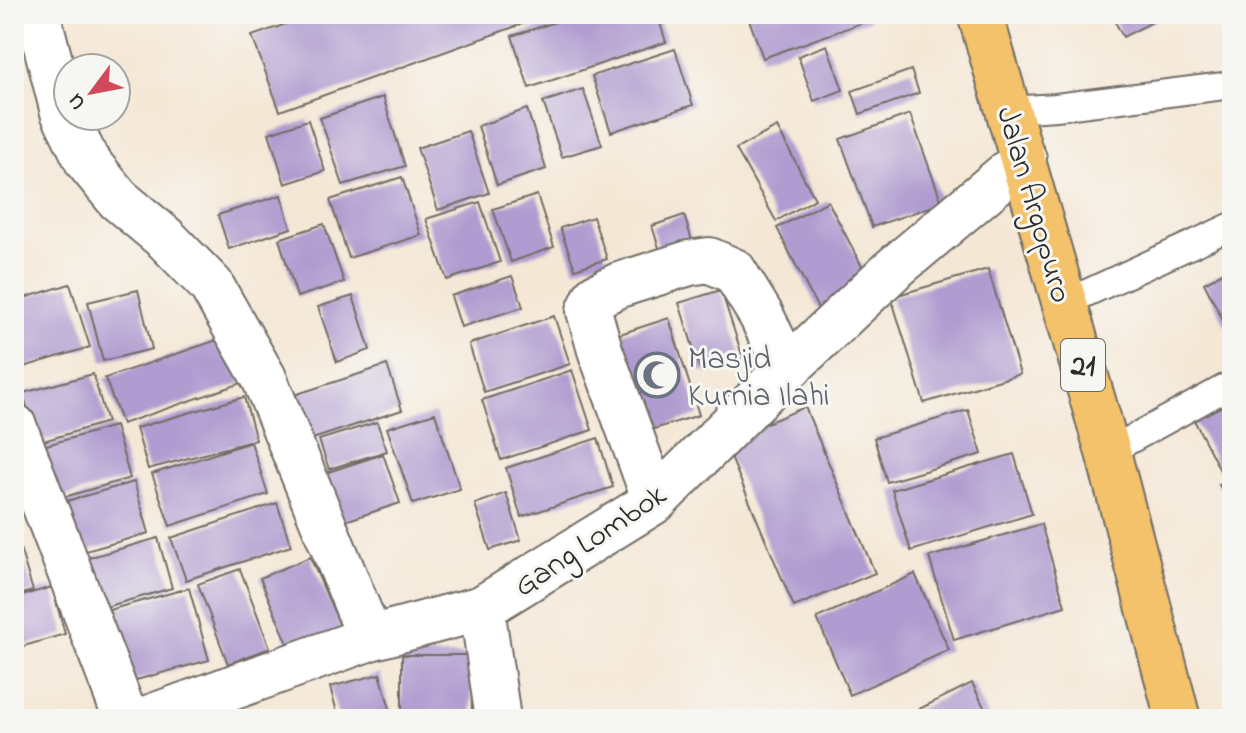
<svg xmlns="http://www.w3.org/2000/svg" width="1246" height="733" viewBox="0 0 1246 733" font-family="'Indie Flower',sans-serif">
	<rect width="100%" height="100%" fill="#f6f6f2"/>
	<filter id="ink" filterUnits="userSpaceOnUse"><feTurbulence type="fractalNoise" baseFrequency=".0125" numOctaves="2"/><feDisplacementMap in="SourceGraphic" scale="16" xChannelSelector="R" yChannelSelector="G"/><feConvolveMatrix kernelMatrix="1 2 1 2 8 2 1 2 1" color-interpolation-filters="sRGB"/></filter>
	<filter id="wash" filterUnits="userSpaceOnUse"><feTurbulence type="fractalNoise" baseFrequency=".006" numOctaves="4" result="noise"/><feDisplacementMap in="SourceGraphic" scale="32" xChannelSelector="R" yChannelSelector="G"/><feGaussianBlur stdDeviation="1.8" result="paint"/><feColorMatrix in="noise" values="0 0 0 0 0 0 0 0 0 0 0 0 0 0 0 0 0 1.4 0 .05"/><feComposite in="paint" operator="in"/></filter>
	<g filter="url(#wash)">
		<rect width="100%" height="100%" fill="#f5e7d5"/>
		<g id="blocks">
			<path fill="#b09cd0" d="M314,14H550L280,111L252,36Z
				M580,14H657L666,42L529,88L512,36Z
				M747,14H868L870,20L763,58Z
				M1111,14H1168L1123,37Z
				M827,45L843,90L814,101L798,56Z
				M675,49L693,105L611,132L592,76Z
				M911,70L919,93L860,114L852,91Z
				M583,89L602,145L562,157L543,102Z
				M383,97L405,166L343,185L320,118Z
				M527,109L546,169L497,185L478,126Z
				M910,114L942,203L872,227L840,139Z
				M308,120L325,171L285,184L269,133Z
				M777,127L815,199L776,221L736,149Z
				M468,131L489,193L438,210L417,148Z
				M402,177L421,235L349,258L330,200Z
				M281,195L291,228L229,249L218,215Z
				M537,195L554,247L511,262L493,209Z
				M828,201L870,282L818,309L777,228Z
				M480,202L500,262L447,280L426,219Z
				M684,215L694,247L662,257L652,226Z
				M593,217L607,259L575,269L560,228Z
				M324,224L344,282L297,297L279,239Z
				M1232,268V338L1204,283Z
				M988,269L1020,374L924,403L891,297Z
				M512,276L523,307L461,327L451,296Z
				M70,284L90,347L14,370V301Z
				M138,290L152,349L103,361L88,302Z
				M721,290L743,358L701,372L679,303Z
				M353,296L370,350L337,362L318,307Z
				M554,316L570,364L484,392L469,344Z
				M669,318L699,415L644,432L614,336Z
				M226,337L242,383L122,424L105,378Z
				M387,365L402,410L300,443L285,398Z
				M572,370L592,430L501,460L482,400Z
				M93,374L107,422L37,443L23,393Z
				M244,397L256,440L148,469L136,428Z
				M1232,401V474L1224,478L1194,420Z
				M805,407L875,573L794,607L724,441Z
				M968,410L982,454L887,482L874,438Z
				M435,413L460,489L413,504L387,428Z
				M377,422L387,451L329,469L319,440Z
				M115,426L130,478L47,502L32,449Z
				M598,438L613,487L521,517L506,468Z
				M251,442L268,494L170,526L152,474Z
				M383,454L400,503L333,525L316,476Z
				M1014,454L1032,514L911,551L892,490Z
				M1232,478V509L1219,485Z
				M134,482L149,533L72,555L56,504Z
				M506,493L521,540L490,550L475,504Z
				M277,503L291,546L186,580L171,538Z
				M1041,524L1065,606L954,640L929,557Z
				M158,538L172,588L95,610L81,560Z
				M19,545L33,591L14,597V547Z
				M310,557L342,630L291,651L260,578Z
				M240,569L270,648L228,664L198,584Z
				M915,574L949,650L850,695L817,618Z
				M52,587L65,634L14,649V598Z
				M189,588L209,660L129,682L109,610Z
				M402,655H471L472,719H402Z
				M380,674L393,719H339L330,687Z
				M972,683L990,719H899Z"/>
		</g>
	</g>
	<g filter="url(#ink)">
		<use href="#blocks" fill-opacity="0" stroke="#726d66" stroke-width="2"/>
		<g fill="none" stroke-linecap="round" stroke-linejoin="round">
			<g stroke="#726d66" stroke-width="30">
				<path id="service" d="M1010,110L1056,107L1232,85
					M1065,303L1232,226
					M1108,452L1232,384"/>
			</g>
			<g stroke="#726d66" stroke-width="48">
				<path id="minor" d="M38,14L63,112L87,161L118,199L166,239L211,285L264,378L370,638
					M14,426L126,719
					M655,501L600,350L589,311L596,296L619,285L689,263L709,260L734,271L761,315L787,369
					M482,608L498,719
					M145,719L370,638L482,608L655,501L787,369L891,271L1024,159"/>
			</g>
			<g stroke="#726d66" stroke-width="48">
				<path id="trunk" d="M980,14L1108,452L1178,719"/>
			</g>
			<use href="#service" stroke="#fff" stroke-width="26"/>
			<use href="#minor" stroke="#fff" stroke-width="44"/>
			<use href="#trunk" stroke="#f3c26a" stroke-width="44"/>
		</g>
	</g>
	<defs>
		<g id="mosque-ring" transform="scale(2.3)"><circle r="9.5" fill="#f6f6f2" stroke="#6b7280" stroke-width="1.5"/><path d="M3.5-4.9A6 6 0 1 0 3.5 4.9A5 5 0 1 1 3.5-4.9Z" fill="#6b7280"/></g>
	</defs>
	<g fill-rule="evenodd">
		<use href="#mosque-ring" x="657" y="375"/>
	</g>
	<g text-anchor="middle" stroke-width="6" stroke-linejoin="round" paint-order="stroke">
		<rect fill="#f6f6f2" stroke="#686867" stroke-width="2" x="1061" y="339" width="44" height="52" rx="6"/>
		<g font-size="30" font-weight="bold" fill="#2b2b2b">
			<text x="1083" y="375">21</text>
		</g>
		<g font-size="32" fill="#2b2b2b" stroke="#f6f6f2">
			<text transform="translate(1036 204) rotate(74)" y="11">Jalan Argopuro</text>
			<text transform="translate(589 539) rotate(-34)" y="11">Gang Lombok</text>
		</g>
		<g font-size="32" fill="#5b616d" stroke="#f6f6f2" text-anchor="start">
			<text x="688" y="368">Masjid<tspan x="688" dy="37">Kurnia Ilahi</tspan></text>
		</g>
	</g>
	<rect width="1246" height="733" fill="none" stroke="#f6f6f2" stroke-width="48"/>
	<g transform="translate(92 92) rotate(238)"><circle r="38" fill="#f6f6f2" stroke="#a5a5a2" stroke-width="2"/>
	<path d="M0-6L14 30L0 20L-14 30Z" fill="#d1495b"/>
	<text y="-12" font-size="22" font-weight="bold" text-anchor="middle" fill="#2b2b2b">U</text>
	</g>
</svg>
